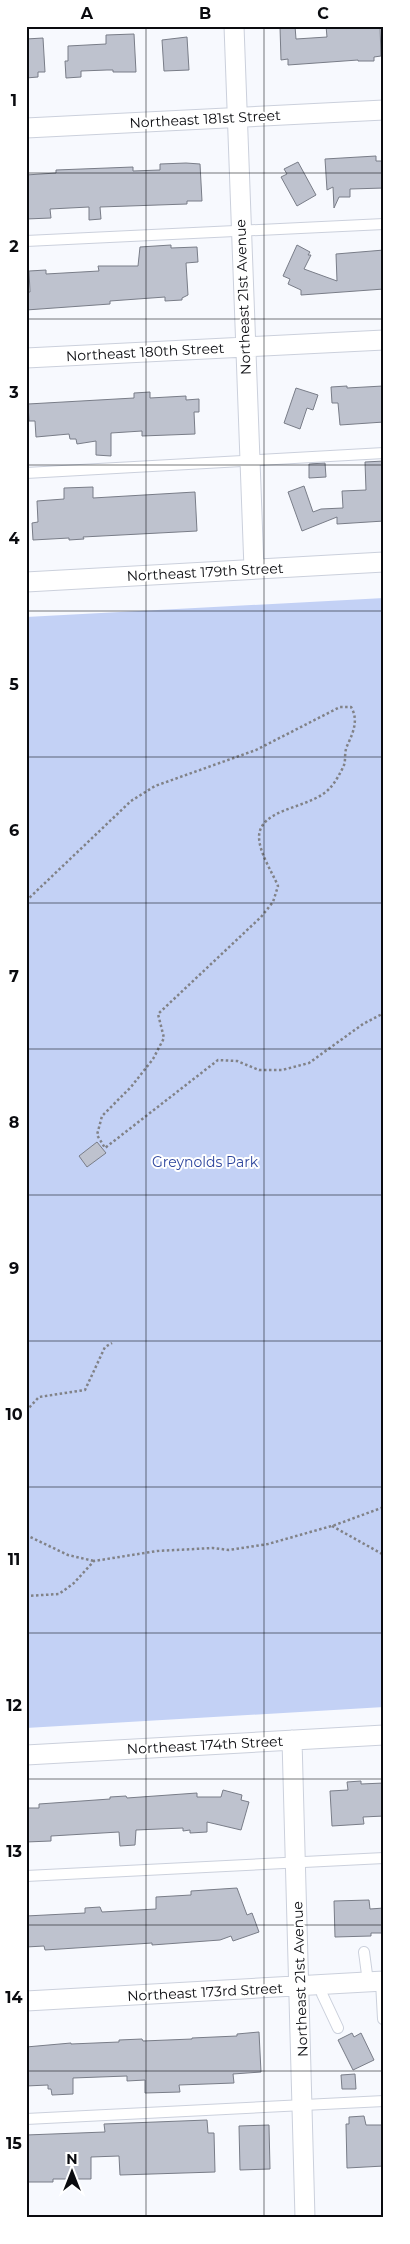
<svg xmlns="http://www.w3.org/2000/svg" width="410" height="2244" viewBox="0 0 410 2244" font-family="Montserrat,sans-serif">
	<rect width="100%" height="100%" fill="#f7f9fe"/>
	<path fill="#c3d1f5" d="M384,598V1707L26,1728V617Z"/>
	<path fill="#bec2ce" stroke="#797d88" d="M295,26L296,39L327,37L326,26H380L381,56L374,57V61H358V60L288,65V59L281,60L280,27Z
		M134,34L136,72H113V70H107L81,71V77L66,78L65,61H68V46L106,44V35Z
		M187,37L189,70L164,71L162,40Z
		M43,38L45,72H38V77L26,78V39Z
		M376,156V161H384V188L350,189V197H339L334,208L333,187L327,190L325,159Z
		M298,162L316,195L297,206L281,177L287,174L284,169Z
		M186,163L200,164L202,201H187V204L100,207L101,219L89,220V207L50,209L51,218L26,219V175L56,173V170L133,167V171L160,170V164Z
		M171,245V248L197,247L198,262L186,263L188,295L182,298V300L165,301V297L110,301V304L26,310V292H30L29,271L46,270V274L99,271L98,266H138L140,247Z
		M297,245L310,252L308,255H311L304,269L337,281L336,254L384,250V289L301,295V290L288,284L290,279L283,276Z
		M347,386V388L383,386L384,422L340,425L338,403H332L331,387Z
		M296,388L318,395L313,410L307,408L300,429L284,423Z
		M150,392V398L186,396V400L199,399V412H194L195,434L142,436V431L111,433V456L96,455V441L77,444L76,439H70L69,434L36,437L35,421H29L28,404L134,398V393Z
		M384,461V521L337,524V517L302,531L288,492L304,486L313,512L321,509L343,508L342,491L366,490L365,462Z
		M325,463L326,477L309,478V464Z
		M93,487V498L195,492L197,531L83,537L84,539L69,540V538L33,540L32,523L38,522L37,501L64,499V488Z
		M97,1142L106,1153L87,1167L79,1156Z
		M361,1781V1784L384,1783V1816L363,1817L364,1824L332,1826L330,1791L348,1790L347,1782Z
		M223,1790L242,1795L241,1800L249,1802L241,1830L207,1822V1832L190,1833V1830L183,1831V1828L136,1830L135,1845L120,1846L119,1832L51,1836V1841L26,1842V1808H39V1804L110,1799V1797L126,1796L127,1798L197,1793V1797H221Z
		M237,1888L247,1915L252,1913L259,1932L233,1941L231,1936L220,1940L152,1945V1943L45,1950L44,1946L26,1947V1916L85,1913V1908L100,1907L102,1912L156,1909V1897L191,1895V1891Z
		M369,1900L370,1909L384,1908V1933H371V1936L335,1937L334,1901Z
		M259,2032L261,2072L233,2074L234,2083L179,2085L180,2092L145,2093V2080L127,2081V2076L73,2078V2094L52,2095L51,2089H48V2085L26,2086V2047L71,2043V2044L119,2042V2040L142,2039L143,2041L192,2039V2038L237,2036V2034Z
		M352,2033L354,2037L361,2033L374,2060L353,2070L338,2040Z
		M355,2074L356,2089H342L341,2075Z
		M364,2116L366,2125H384V2166L347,2168L346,2124H349V2117Z
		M207,2120L208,2133H214L215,2172L120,2175L119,2156L91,2157V2179H53V2182H27L26,2135L105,2132L104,2124Z
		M269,2125L270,2169L240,2170L239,2126Z"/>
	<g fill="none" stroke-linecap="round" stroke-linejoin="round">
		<g stroke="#cbd0dc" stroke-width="12">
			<path id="service" d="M26,241L384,224
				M26,473L384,453
				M26,1876L384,1858
				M364,1952L368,1982
				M381,1982L383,2019
				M321,1985L322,1994L338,2028
				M26,2119L384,2101"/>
		</g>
		<g stroke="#cbd0dc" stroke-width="21">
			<path id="minor" d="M234,26L254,569
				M26,128L384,110
				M26,358L384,340
				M26,582L384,562
				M292,1740L305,2218
				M26,1755L384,1735
				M26,2001L384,1981"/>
		</g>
		<path stroke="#818287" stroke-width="2.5" stroke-dasharray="2.5 2.5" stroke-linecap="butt" d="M26,901L131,801L155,786L256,750L340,707H351C359,720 353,733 347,746C344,753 346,759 344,765C341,772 335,783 330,788C313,807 271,807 261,828C253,844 272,871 278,886L273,902L261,917L158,1014L164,1038L153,1059L131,1087L102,1116L97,1135L105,1148L218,1060L237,1061L259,1070H282L309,1063L363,1024L384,1013
			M26,1411L39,1397L85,1390L105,1347L112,1343
			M332,1526L384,1555
			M26,1535L68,1555L94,1561
			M26,1596L59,1594L74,1583L94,1561L157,1551L213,1548L229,1550L268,1544L335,1525L384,1507"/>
		<use href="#service" stroke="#fff" stroke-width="10"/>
		<use href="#minor" stroke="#fff" stroke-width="19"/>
	</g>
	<path fill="none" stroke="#0a0b0f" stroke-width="1" stroke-opacity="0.55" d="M146,26V2218M264,26V2218M26,173H384M26,319H384M26,465H384M26,611H384M26,757H384M26,903H384M26,1049H384M26,1195H384M26,1341H384M26,1487H384M26,1633H384M26,1779H384M26,1925H384M26,2071H384"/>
	<g text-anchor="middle" stroke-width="4" stroke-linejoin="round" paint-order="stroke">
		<g font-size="14" fill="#0a0b0f" stroke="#fff">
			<text transform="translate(205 119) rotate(-3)" y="5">Northeast 181st Street</text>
			<text transform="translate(243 297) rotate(-92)" y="5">Northeast 21st Avenue</text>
			<text transform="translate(145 352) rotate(-3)" y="5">Northeast 180th Street</text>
			<text transform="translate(205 572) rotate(-3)" y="5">Northeast 179th Street</text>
			<text transform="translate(205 1745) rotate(-3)" y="5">Northeast 174th Street</text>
			<text transform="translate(300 1979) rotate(-92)" y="5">Northeast 21st Avenue</text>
			<text transform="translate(205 1992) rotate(-3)" y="5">Northeast 173rd Street</text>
		</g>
		<g font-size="14" fill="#2f479e" stroke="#fff">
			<text x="205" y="1167">Greynolds Park</text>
		</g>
	</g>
	<rect width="410" height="2244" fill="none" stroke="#ffffff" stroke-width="55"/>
	<g transform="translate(72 2172)" stroke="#ffffff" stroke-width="4" paint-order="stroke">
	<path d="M0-4L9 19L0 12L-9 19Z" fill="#0a0b0f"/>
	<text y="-8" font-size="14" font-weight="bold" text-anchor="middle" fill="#0a0b0f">N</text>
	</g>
	<rect x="28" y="28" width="354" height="2188" fill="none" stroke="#0a0b0f" stroke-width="2"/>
	<g font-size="16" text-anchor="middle" font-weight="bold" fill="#0a0b0f">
		<text x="87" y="19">A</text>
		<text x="205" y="19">B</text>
		<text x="323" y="19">C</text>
		<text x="14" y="106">1</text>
		<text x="14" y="252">2</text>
		<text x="14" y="398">3</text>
		<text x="14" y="544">4</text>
		<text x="14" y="690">5</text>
		<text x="14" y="836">6</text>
		<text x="14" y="982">7</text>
		<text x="14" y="1128">8</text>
		<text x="14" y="1274">9</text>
		<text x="14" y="1420">10</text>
		<text x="14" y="1565">11</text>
		<text x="14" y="1711">12</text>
		<text x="14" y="1857">13</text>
		<text x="14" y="2003">14</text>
		<text x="14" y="2149">15</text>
	</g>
</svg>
